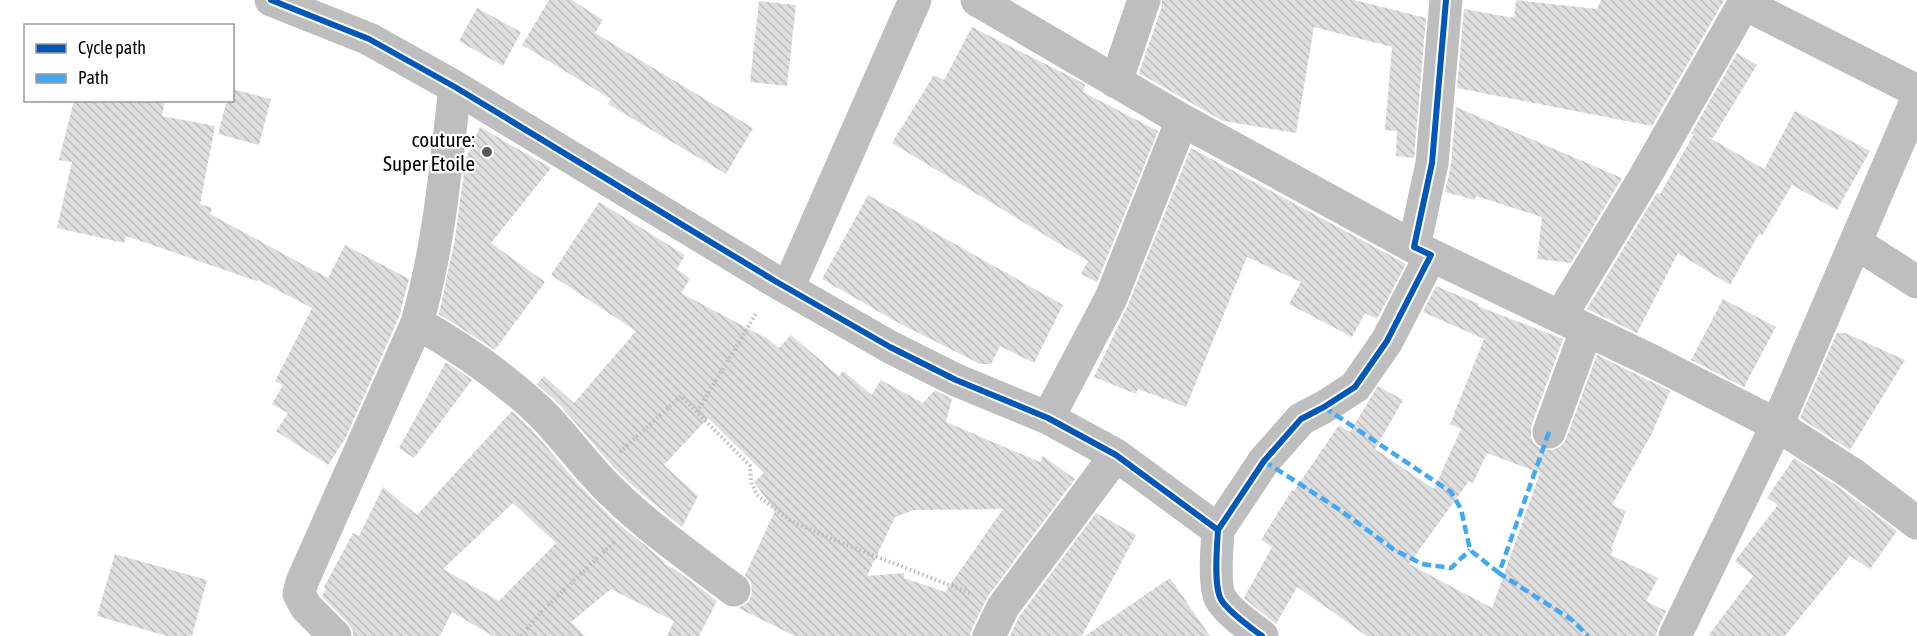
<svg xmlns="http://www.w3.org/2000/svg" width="1917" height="636" viewBox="0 0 1917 636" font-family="'Asap Condensed',sans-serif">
	<defs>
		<pattern id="building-back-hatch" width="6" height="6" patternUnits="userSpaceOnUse" patternTransform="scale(1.5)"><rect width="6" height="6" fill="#dedede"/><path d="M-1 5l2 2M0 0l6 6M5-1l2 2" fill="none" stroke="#bdbdbd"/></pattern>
	</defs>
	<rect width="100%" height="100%" fill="#fff"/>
	<path fill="url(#building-back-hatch)" fill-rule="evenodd" d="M549,0H572L603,20L595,33L753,128L726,174L608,104L611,99L522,45Z
		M1162,0H1354L1426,18L1414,158L1396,156L1397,131L1385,130L1392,47L1314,27L1296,133L1223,121L1139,73L1162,6Z
		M1516,0L1597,9L1601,0H1724L1652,126L1457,88L1464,9L1514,18Z
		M759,1L796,5L787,86L750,82Z
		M477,8L521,32L503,66L459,41Z
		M972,27L1081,82L1085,85L1083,92L1158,131L1097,282L1081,274L1088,261L892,143L934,75L944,80Z
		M1737,53L1757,65L1713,138L1708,137L1764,169L1795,111L1870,151L1837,210L1792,185L1762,236L1759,234L1730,285L1678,253L1637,333L1587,309L1657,193L1660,194L1694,134H1691Z
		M232,89L271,99L259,145L218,134L227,100H232Z
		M74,100H165L162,116L215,126L200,204L212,208L210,214L328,278L345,245L409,279L399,317L345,439L328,465L276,431L288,413L272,404L283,385L275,381L312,308L258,280L257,281L126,236L124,243L57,228L72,162L59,160Z
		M1456,107L1622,178L1571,263L1537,259L1542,217L1476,196L1475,200L1445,192L1451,165Z
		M480,127L551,168L491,243L545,282L495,350L439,314L455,239L466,158Z
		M1191,148L1406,264L1377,319L1365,313L1352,337L1289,304L1301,282L1247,257L1186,407L1138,389L1136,394L1094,377L1128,305Z
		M868,195L1063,305L1034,363L1000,346L991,364H980L895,321L822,279Z
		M599,202L685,255L677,269L690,279L681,293L768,339L779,348L791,335L839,376L843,371L872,395L881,380L923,403L935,390L952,399L946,422L1040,462L1043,456L1075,479L988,596L972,628L970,636H795L738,608L749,602L752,593L751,582L745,575L775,511L754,482L764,473L708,418L664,465L698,496L682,527L640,492L616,470L560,405L537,384L544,376L574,403L636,331L551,275ZM1003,509L945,592L904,578V573L867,576L895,517L914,510Z
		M1436,286L1479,304L1478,306L1563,339L1531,426V436L1534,444L1542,449L1553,450L1561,446L1566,439L1597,355L1670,391L1652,433L1612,505L1626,511L1611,549L1613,550L1611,555L1658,578L1646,601L1666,611L1658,628L1656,636H1367L1297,587L1276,624L1244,598L1272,547L1261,540L1292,490L1294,491L1339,425L1350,432L1378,386L1403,400L1375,449L1434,489L1461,429L1450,424L1484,339L1423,312ZM1487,453L1540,473L1492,608L1409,564L1469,481L1473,483Z
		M1723,299L1776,327L1744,387L1691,360Z
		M1837,333H1845L1905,360L1850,450L1800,418Z
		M446,362L472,380L414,458L399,448Z
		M512,411L533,431L579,485L614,520L665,562L664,564L676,570L717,601L699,636H667L674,621L611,589L571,622L585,636H493L452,612L440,636H353V631L348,623L322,596L326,589L324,587L353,533L359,536L383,487L417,515ZM513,503L556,543L499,601L443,569Z
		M1794,458L1840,488L1897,531L1870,569L1850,556L1785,636H1708L1753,576L1735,561L1778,505L1767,498Z
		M1096,513L1136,535L1082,636H1010L1019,617Z
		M115,554L207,580L192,636H167L97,616Z
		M1170,578L1210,636H1085Z"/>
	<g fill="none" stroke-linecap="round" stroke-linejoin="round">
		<path stroke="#b9b9b9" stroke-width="4" stroke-dasharray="1.5 3" stroke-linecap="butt" d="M697,412L757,312
			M620,452L681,396L750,466L751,482L757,495L791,521L832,539L972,594
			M521,636L543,610L615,541"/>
		<path stroke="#bebebe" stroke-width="33" d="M271,0L369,39L455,87L775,281L890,347L956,380L1048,418L1116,455L1218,530C1217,547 1213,589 1222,601C1232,615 1249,626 1262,636
			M977,0L1182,120L1414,247
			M1745,4L1917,91
			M1116,82L1144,0
			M1856,243L1917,282
			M1431,255L1654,362L1777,425L1851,473L1917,523
			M788,288L915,0
			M1560,317L1643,180L1746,0
			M417,323C460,347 500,375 536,408C564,434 585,467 613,493C650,529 693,559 734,590
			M1048,418L1111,298L1182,120
			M1549,432L1586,331
			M1218,530L1264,461L1301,419L1324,407L1355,387L1387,341L1431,255L1414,247L1432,163L1446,0
			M335,636L306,607L299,594L302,582L417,323C439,246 446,166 455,87
			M989,636L1003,607L1116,455
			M1675,636L1777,425L1917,99"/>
		<path stroke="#3fa9f5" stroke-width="4.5" stroke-dasharray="9 4.5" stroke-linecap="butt" d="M1324,407L1451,492L1461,509L1470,550L1499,573
			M1549,432L1499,573L1572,620L1588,636
			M1264,461L1340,510L1393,549L1422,564L1451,568L1470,550"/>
		<g stroke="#fff" stroke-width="10">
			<path id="cycleway" d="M271,0L369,39L455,87L775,281L890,347L956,380L1048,418L1116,455L1218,530C1217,547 1213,589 1222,601C1232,615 1249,626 1262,636
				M1218,530L1264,461L1301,419L1324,407L1355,387L1387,341L1431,255L1414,247L1432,163L1446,0"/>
		</g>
		<use href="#cycleway" stroke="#0057b8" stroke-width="6"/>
	</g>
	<circle fill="#595959" stroke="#fff" stroke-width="2" cx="487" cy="152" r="6"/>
	<g text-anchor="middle" stroke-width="4.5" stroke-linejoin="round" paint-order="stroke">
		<g font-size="21" fill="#000" stroke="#fff" text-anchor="end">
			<text x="475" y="147">couture:<tspan x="475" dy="24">Super Etoile</tspan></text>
		</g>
	</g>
	<rect x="24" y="24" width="210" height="78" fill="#ffffff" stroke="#999999" stroke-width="1.5"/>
	<rect x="36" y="44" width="30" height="9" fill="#0057b8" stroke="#999999" stroke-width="1.5"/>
	<text x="78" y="54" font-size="18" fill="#000000">Cycle path</text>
	<rect x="36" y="74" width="30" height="9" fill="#3fa9f5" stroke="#999999" stroke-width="1.5"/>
	<text x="78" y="84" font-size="18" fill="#000000">Path</text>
</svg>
